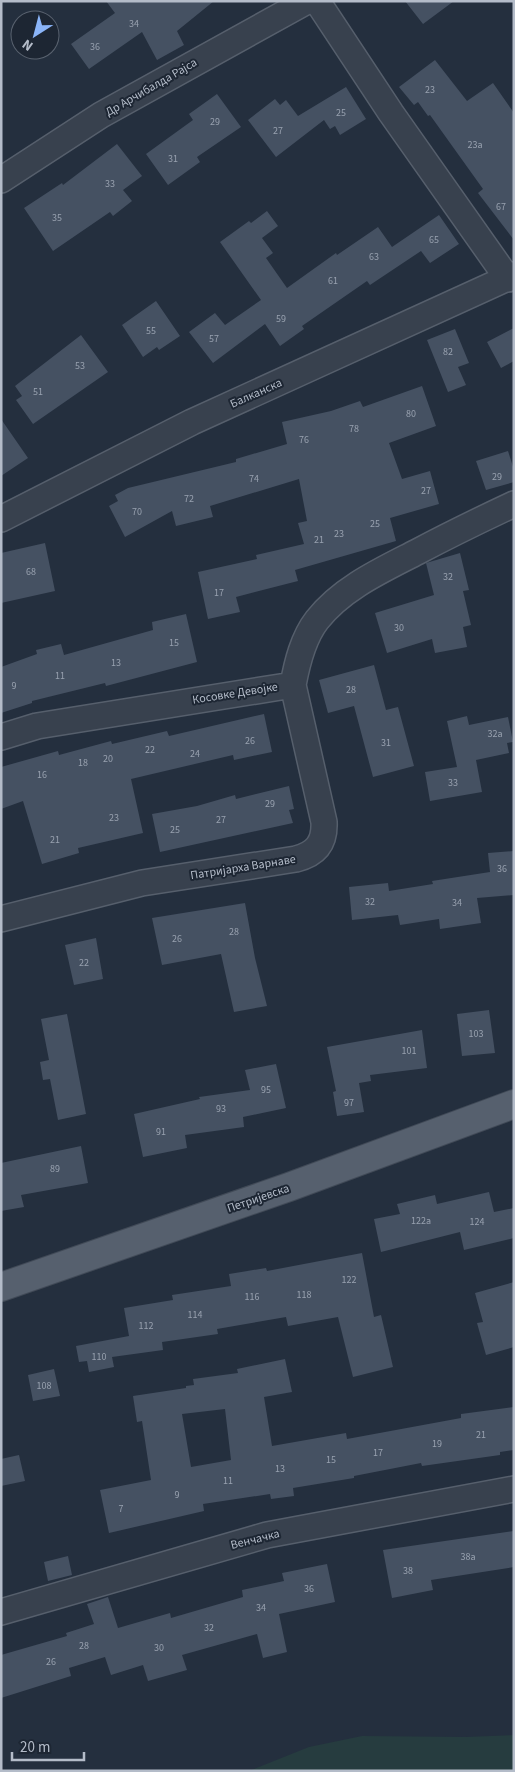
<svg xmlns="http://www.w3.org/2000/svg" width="515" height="1772" viewBox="0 0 515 1772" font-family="'Source Sans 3',sans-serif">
	<rect width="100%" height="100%" fill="#242f3e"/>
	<path fill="#263c3f" d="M514,1735V1771H249L309,1747L362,1736L466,1737Z"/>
	<path fill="#455162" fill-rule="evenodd" d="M106,1H214L177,31L184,45L157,60L142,32L89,69L71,44L115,13Z
		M405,1H454L423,24Z
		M435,60L467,101L493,83L514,113V240L478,193L483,189L430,115L428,116L418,102L414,105L399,87Z
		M346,87L366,119L340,135L335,126L330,129L324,120L276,157L248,120L275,99L280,105L286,100L298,116Z
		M217,94L241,127L197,157L200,162L168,185L146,154L193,120L189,114Z
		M117,144L142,176L123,190L132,201L113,216L110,212L53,251L24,208L62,183L63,185Z
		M267,211L278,226L262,238L273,253L266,258L287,288L336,253L337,255L378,227L392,247L439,215L459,244L430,263L421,251L370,285L367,281L302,326L304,329L280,346L265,324L213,363L189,332L215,313L225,325L261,300L220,242L249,221L251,223Z
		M156,301L180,336L159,350L157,347L143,357L122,325Z
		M514,328V361L501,368L487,342Z
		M455,329L469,363L458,367L466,385L448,392L427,340Z
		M81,335L108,372L33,424L16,400L22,396L15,386Z
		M422,386L436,426L389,443L402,479L430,471L439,504L390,518L396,541L295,570L298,581L236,597L240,612L208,619L198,572L257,559L256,555L304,544L298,523L307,521L299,479L210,506L213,517L176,526L172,511L125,537L109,506L118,501L115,495L128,488L236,462V459L287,444L282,422L331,411L360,401L363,407Z
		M1,419L28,458L1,476Z
		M508,451L514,470V482L486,490L476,461Z
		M45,543L55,591L1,603V553Z
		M460,553L469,590L463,591L471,625L463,627L467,647L435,653L432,639L387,653L375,613L434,595L426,563Z
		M186,614L197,662L106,686L105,683L32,701V703L1,713V667L37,654L36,650L61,644L64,655L153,630L152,622Z
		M374,665L386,710L398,707L414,766L373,777L354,706L328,713L319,680Z
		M264,714L272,752L234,760L233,755L131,779L143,833L78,848L79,853L42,864L23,801L1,809V767L58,751L59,755L111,741L112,744L167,731L169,736Z
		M467,716L469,725L508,717L513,742L507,743L509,753L476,760L482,792L430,801L425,772L457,767L447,721Z
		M289,786L294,809L289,810L293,823L160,852L152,814L197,806L235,795L236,799Z
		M514,851V895L477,898L481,923L440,929L439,919L400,925L398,915L352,920L349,887L388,883L389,891L433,884L432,881L490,872L488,853Z
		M245,903L255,958L267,1006L234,1012L221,954L162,965L152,918Z
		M96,938L103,979L74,985L65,945Z
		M489,1010L495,1053L462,1056L457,1014Z
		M67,1014L86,1114L58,1120L50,1079L43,1080L40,1062L49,1060L41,1019Z
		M422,1030L427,1068L370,1075L371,1081L359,1083L364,1112L337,1116L333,1092L336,1091L327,1047Z
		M276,1064L286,1108L243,1117L244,1127L185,1135L187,1148L143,1157L134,1114L200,1099L199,1097L250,1090L245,1070Z
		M81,1146L88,1183L21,1195L24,1207L1,1211V1163Z
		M489,1192L494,1212L514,1208V1238L464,1250L460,1232L381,1252L374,1219L400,1214L397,1204L435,1195L437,1204Z
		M362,1253L374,1317L381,1315L393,1367L353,1377L338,1317L288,1326L286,1317L217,1329L218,1334L162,1342L163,1350L112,1357L114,1367L89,1372L87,1361L79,1362L76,1346L129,1336L124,1308L173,1300L172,1295L231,1286L229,1274L266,1268L267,1271Z
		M514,1282V1347L486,1355L477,1323L483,1322L475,1293Z
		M285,1359L292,1392L264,1397L272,1446L346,1433L347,1439L461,1418V1414L514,1407V1450L500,1452V1455L422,1466L421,1463L354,1476V1478L293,1488L294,1496L271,1499L270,1494L203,1504L204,1511L109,1533L100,1490L151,1480L142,1421L137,1422L133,1396L186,1388V1386L194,1385L193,1379L238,1373L237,1369ZM225,1409L231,1460L191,1467L182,1414Z
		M54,1369L60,1396L33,1401L28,1375Z
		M19,1455L25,1481L1,1486V1459Z
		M514,1531V1567L431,1580L433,1590L392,1598L383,1550Z
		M68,1556L72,1575L48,1581L44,1562Z
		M327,1564L335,1602L279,1614L287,1652L263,1658L257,1634L182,1655L187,1670L148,1681L143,1665L111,1675L105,1657L69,1668L71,1676L1,1698V1655L67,1636L66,1633L94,1624L87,1604L108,1597L118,1628L170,1613L171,1618L243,1597L242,1590L284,1581L282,1573Z"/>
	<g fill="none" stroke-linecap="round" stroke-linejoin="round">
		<g stroke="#565f6c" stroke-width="28">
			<path id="minor" d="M317,1L391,113L508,279
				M1,180L101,115L307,1
				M1,519L192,422L514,275
				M1,737L37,726L293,685C297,663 303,638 317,620C342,588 382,570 417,552C449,535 482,519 514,504
				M1,919L142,883L296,859C316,854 325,843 324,822L293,685
				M1,1612L267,1535L514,1489"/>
		</g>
		<g stroke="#414a57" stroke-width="30">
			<path id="major" d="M1,1287L289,1187L514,1104"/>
		</g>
		<use href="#minor" stroke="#38414e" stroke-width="25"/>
		<use href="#major" stroke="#56606e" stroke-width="28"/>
	</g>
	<g text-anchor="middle" stroke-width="4" stroke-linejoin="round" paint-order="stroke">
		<g font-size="10" fill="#98a1af">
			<text x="134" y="27">34</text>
			<text x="95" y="50">36</text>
			<text x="430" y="93">23</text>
			<text x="341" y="116">25</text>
			<text x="215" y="125">29</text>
			<text x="278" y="134">27</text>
			<text x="475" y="148">23a</text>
			<text x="173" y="162">31</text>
			<text x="110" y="187">33</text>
			<text x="501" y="210">67</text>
			<text x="57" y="221">35</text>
			<text x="434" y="243">65</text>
			<text x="374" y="260">63</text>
			<text x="333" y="284">61</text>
			<text x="281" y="322">59</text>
			<text x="151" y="334">55</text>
			<text x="214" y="342">57</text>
			<text x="448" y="355">82</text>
			<text x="80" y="369">53</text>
			<text x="38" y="395">51</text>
			<text x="411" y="417">80</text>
			<text x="354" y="432">78</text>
			<text x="304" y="443">76</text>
			<text x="497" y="480">29</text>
			<text x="254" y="482">74</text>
			<text x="426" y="494">27</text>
			<text x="189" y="502">72</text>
			<text x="137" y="515">70</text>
			<text x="375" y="527">25</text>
			<text x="339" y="537">23</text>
			<text x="319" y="543">21</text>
			<text x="31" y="575">68</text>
			<text x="448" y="580">32</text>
			<text x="219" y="596">17</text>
			<text x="399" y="631">30</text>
			<text x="174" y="646">15</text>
			<text x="116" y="666">13</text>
			<text x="60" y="679">11</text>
			<text x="14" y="689">9</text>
			<text x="351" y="693">28</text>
			<text x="495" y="737">32a</text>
			<text x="250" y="744">26</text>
			<text x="386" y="746">31</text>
			<text x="150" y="753">22</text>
			<text x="195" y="757">24</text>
			<text x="108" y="762">20</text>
			<text x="83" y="766">18</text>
			<text x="42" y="778">16</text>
			<text x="453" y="786">33</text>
			<text x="270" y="807">29</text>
			<text x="114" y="821">23</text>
			<text x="221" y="823">27</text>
			<text x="175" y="833">25</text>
			<text x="55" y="843">21</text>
			<text x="502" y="872">36</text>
			<text x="370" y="905">32</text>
			<text x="457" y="906">34</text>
			<text x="234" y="935">28</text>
			<text x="177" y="942">26</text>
			<text x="84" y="966">22</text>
			<text x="476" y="1037">103</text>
			<text x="409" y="1054">101</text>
			<text x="266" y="1093">95</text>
			<text x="349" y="1106">97</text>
			<text x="221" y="1112">93</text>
			<text x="161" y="1135">91</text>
			<text x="55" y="1172">89</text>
			<text x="421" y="1224">122a</text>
			<text x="477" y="1225">124</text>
			<text x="349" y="1283">122</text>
			<text x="304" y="1298">118</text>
			<text x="252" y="1300">116</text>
			<text x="195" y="1318">114</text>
			<text x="146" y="1329">112</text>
			<text x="99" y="1360">110</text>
			<text x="44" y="1389">108</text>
			<text x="481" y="1438">21</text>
			<text x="437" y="1447">19</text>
			<text x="378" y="1456">17</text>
			<text x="331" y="1463">15</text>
			<text x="280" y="1472">13</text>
			<text x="228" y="1484">11</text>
			<text x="177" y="1498">9</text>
			<text x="121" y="1512">7</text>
			<text x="468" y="1560">38a</text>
			<text x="408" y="1574">38</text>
			<text x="309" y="1592">36</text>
			<text x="261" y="1611">34</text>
			<text x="209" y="1631">32</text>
			<text x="84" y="1649">28</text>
			<text x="159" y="1651">30</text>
			<text x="51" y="1665">26</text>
		</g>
		<g font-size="12" fill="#b4bcc9" stroke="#1d2633">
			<text transform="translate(151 87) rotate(-30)" y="4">Др Арчибалда Рајса</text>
			<text transform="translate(256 393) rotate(-24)" y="4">Балканска</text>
			<text transform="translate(235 693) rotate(-9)" y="4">Косовке Девојке</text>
			<text transform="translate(243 867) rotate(-9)" y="4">Патријарха Варнаве</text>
			<text transform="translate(258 1198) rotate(-19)" y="4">Петријевска</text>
			<text transform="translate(255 1539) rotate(-14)" y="4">Венчачка</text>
		</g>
	</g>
	<rect width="515" height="1772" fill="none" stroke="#b4bcc9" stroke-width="5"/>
	<g transform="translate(35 35) rotate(216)"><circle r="24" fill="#1d2633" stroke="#59626f"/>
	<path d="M0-4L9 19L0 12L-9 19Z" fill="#8ab4f8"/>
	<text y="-8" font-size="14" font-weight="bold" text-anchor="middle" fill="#b4bcc9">N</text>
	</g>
	<path d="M12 1752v8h72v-8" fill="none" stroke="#b4bcc9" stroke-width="2.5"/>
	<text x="20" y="1752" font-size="15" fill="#b4bcc9" stroke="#1d2633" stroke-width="4" paint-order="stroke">20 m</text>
</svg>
